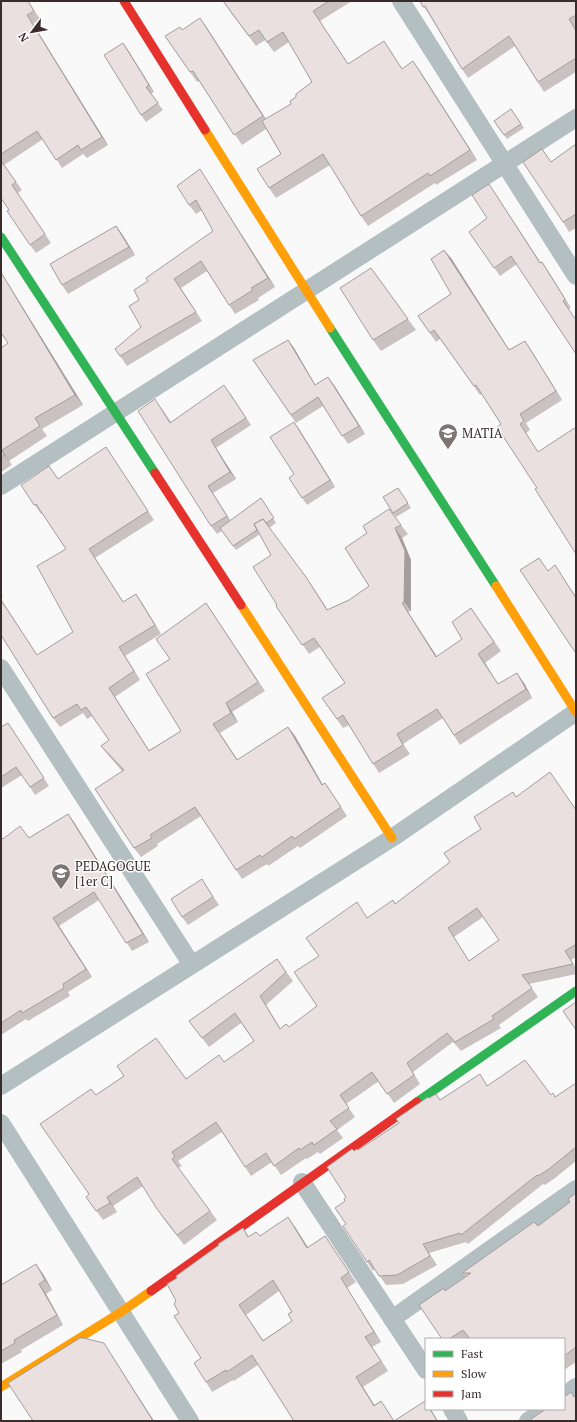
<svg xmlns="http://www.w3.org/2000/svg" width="577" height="1422" viewBox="0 0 577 1422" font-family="'PT Serif',serif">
	<rect width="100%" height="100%" fill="#f9f9f9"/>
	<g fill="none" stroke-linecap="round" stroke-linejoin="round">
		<path stroke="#b3bfc1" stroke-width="18" d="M401,1L576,276
			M1,486L576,118
			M1,668L192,965
			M1,1086L392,838L576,712
			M1,1123L190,1421
			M302,1182L426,1370
			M392,1319L576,1189
			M564,1396L576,1387
			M452,1409L459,1421
			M528,1421L545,1409"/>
		<path stroke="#30b455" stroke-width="9" d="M1,237L155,473
			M330,328L496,586
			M417,1102L576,991"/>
		<path stroke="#ff9f0a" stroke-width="9" d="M205,130L330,328
			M496,586L576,712
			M241,605L392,838
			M1,1387L121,1312L151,1291"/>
		<path stroke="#e5322d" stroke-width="9" d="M124,1L205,130
			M155,473L241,605
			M151,1291L417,1102"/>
	</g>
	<path fill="#cac1c1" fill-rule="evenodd" d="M1,1H28L40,19L33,24L108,145L87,158L83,154L62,168L43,139L4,165L22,190L18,193L51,243L36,253L30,245L9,210L1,198Z
		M223,1H352L320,21L348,64L391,51L402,69L420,71L477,160L436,185L435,183L368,226L361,216L330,165L276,198L269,188L281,154L266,129L242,145L199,81L197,82L165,36L182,30L207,28L266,119L291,104L296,97L312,82L289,42L274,52L265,40L256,46L231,13Z
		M420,1H576V29H575L576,30V72L544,92L515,46L468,78L462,69L430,16Z
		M123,43L154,92L151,94L163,110L146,122L141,115Z
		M511,109L524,128L507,139L494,121Z
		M576,144V228L569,232L563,222L551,162Z
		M206,179L275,287L258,298L259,300L235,314L207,271L181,288L202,321L127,366L115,349L141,327L139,300L148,281L213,231L202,210L196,214L189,205Z
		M495,193L541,263L548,271L571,308L569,309L517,264L500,276L469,232L487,218Z
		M116,226L122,234L135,255L68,294L62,285Z
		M451,258L509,350L525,341L562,400L526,423L530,430L526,433L538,452L537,488L501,424L482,394L480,395L440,339L436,342L418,316L451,294Z
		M371,268L416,330L381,351L373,340Z
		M9,285L83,405L42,429L47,436L9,461L12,465L1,472V348L8,343Z
		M288,340L294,348L315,385H334L365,434L348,444L323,406L296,423L253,360Z
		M230,393L251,425L216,448L236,479L213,493L231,521L261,498L276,523L269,528L313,587L328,610L349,600L369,586L345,548L401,525L408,534L402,538L411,560V611L408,612L437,657L462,639L471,608L501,651L485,663L498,684L524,683L532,698L460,745L443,718L403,744L410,754L379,773L349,725L343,728L322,698L345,683L320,647L309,654L276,606L277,605L271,555L260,534L236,550L222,531L217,534L211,526L161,407L171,422Z
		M299,429L335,487L307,505L289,478L294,474Z
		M112,456L154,520L95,558L123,602L142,603L161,634L125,656L140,680L115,697L149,750L181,731L170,659L206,603L265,691L232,712L238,722L220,733L238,760L288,727L295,736L322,784L325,783L347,816L300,848L298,846L268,866L267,864L242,879L201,816L157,844L158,846L141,857L134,848L122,771L108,755L101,746L109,740L92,716L87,719L83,713L60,727L53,718L1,635V599L37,655L73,632L66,549L42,513L41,514L21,485L58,479Z
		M398,488L411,508L396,517L393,513Z
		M1,593L3,596L1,597Z
		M1,727L13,731L49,786L35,795L22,775L1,788Z
		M516,797L576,809V957L571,960L576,968V974L529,984L538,997L499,1025L501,1028L461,1051L453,1042L413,1072L420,1084L394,1103L379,1081L346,1104L355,1117L337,1130L343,1138L320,1154L318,1152L307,1159L306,1158L281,1175L272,1162L251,1176L222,1132L178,1161L182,1166L178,1168L217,1220L184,1245L163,1218L143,1186L113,1206L117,1212L103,1220L86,1197L89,1194L96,1095L124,1076L186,1079L224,1062L254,1041L241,1023L209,1047L189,1021L277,959L293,981L266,1005L280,1029L289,1027L317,1006L319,956L367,918L395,904L450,862L481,829ZM483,917L499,940L469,961L454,937Z
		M68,814L149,942L132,951L99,900L59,926L92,977L68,992L70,996L28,1021L26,1019L1,1035V837L3,839L29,838Z
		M207,887L219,905L188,925L182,917Z
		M576,1083V1161L555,1178L545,1185L543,1184L468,1244L466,1242L429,1253L437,1265L403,1284L386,1285L375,1269L373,1271L367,1262L346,1224L345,1201L354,1151L358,1150L399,1123L429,1098L440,1100L488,1085L551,1095L555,1097Z
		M576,1193V1362L564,1370V1339H442L465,1277L462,1273L538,1226L570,1202Z
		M295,1227L308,1247L325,1236L356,1282L347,1288L381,1342L372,1347L388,1371L363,1387L374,1405L381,1401L394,1421L426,1409H431L438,1421H294L258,1365L234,1381L233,1380L212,1392L206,1382L201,1358L179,1313L176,1301L177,1278L243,1228L249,1237L260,1236ZM279,1291L292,1312V1321L263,1340L246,1315Z
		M43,1274L52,1290L46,1294L63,1325L21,1350L22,1352L1,1364V1285Z"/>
	<path fill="#a49d9d" d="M27,15L33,24L108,145L102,137Z
		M200,18L207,28L270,126L263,116Z
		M123,43L128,50L154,92L149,85Z
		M413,61L420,71L477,160L470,150Z
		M200,169L206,179L275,287L268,278Z
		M116,226L122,234L135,255L129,247Z
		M444,250L451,258L515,359L509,350Z
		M542,262L548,271L571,308L565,299Z
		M2,274L9,285L83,405L75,395Z
		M288,340L294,348L320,393L315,385Z
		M525,341L531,350L562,400L556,391Z
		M328,377L334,385L365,434L359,426Z
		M294,422L299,429L335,487L330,480Z
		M211,440L216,448L236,479L230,472Z
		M2,450L9,461L12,465L4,455Z
		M395,528L402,538L411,560V611L404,602Z
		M89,549L95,558L129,611L123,602Z
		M555,565L576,597V598Z
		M136,594L142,603L161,634L155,625Z
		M402,603L408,612L443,666L436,657Z
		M119,647L125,656L140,680L134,671Z
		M478,654L485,663L504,694L498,684Z
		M517,673L524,683L532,698L526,689Z
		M109,688L115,697L155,760L149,751Z
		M226,703L232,712L238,722L231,713Z
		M288,727L295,736L328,794L322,785Z
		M68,814L74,822L149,942L143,934Z
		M53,918L59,926L92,977L86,969Z
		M260,996L266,1005L286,1038L280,1029Z
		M107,1197L117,1212L110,1203Z
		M288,1217L295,1227L314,1258L307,1248Z
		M36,1264L43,1274L52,1290L45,1280Z
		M341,1278L347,1288L381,1342L374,1332Z
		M39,1284L46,1294L63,1325L57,1315Z
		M365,1337L372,1347L388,1371L381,1361Z
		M104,1343L111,1354L154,1421H153Z
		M356,1377L363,1387L381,1416L374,1406Z"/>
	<path fill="#ebe0e0" stroke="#a49d9d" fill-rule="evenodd" d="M1,1H28L34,11L27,15L102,137L81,150L78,145L56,160L37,131L1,154Z
		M223,1H329L313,11L348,64L384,41L402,69L413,61L470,150L430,176L428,173L361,216L323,154L269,188L257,169L281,154L262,121L291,104L290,101L296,97V94L312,82L283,32L267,42L259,30L249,36Z
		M420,1H575L576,2V15L569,19L576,31V58L538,82L509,36L462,69L425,6L423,7Z
		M200,18L263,116L234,135L193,71L190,72L165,36L180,27L182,30Z
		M123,43L149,85L146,87L158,103L141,115L104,55Z
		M511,109L521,124L504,135L494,121Z
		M576,144V214L563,222L523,162L542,149L551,162Z
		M1,161L16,182L12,185L45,234L30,245L7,211L9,210L1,198Z
		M200,169L268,278L251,288L253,290L229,305L201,261L174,279L196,312L120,356L115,349L141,327L129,306L139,300L134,290L148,281L146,278L213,231L196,200L189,205L177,186Z
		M489,184L540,263L542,262L565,299L563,301L576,320V354L511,256L494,268L469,232L487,218L472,195Z
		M116,226L129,247L62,285L50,264Z
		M444,250L509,350L525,341L556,391L520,414L524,421L520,424L538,452L576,427V554L535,489L537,488L497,427L501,424L476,385L474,386L434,330L430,333L418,316L451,294L431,259Z
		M371,268L408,319L373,340L340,288Z
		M2,274L75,395L35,418L40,426L2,450L4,455L1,457V348L8,343L1,333V275Z
		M288,340L315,385L328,377L359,426L342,436L318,397L291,415L253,360Z
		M224,385L246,418L211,440L230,472L208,486L227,516L211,526L138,411L155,399L170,423Z
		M294,422L330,480L302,498L289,478L294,474L270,437Z
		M106,447L148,511L89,549L123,602L136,594L155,625L119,647L134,671L109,688L149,751L181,731L146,674L170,659L156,639L206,603L258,682L226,703L231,713L213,724L237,760L288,727L322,785L325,783L341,807L294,839L292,836L262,857L260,855L236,870L195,807L150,835L152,838L134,848L95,789L124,770L101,746L109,740L86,707L81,710L77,704L53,718L1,635V600L37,655L73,632L37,566L66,549L36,504L34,505L21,485L49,466L58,479Z
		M398,488L408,503L393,513L383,497Z
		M261,498L274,518L266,523L263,519L254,524L257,530L233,546L220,528Z
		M389,509L401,525L395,528L405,551L404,602L402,603L436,657L462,639L452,622L471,608L494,642L478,654L498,684L517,673L526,689L454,735L437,709L397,734L403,745L373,764L343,715L337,719L322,698L345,683L314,638L302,645L276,606L277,605L253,567L271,555L254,524L263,519L306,577L327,610L349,600L369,586L345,548L367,533L363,526Z
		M539,558L548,571L555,565L576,598V651L575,652L520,570Z
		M8,723L44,778L30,787L16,767L1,777V727Z
		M550,772L576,810V944L565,951L573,964L522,975L532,988L492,1016L494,1019L455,1042L447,1033L407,1063L414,1075L387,1094L372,1072L340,1095L349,1108L330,1121L337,1129L314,1145L312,1142L300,1150L299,1148L274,1166L266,1153L245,1167L216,1122L172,1152L175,1157L172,1159L210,1211L177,1235L157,1209L137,1177L107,1197L110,1203L96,1211L86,1197L89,1194L40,1124L91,1089L96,1095L124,1076L117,1066L156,1038L186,1079L219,1055L224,1062L254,1041L235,1013L202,1038L189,1021L277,959L286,972L260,996L280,1029L286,1024L289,1027L317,1006L294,972L319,956L306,938L357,902L367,918L393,900L395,904L450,862L444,853L481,829L474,817L513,792L516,797ZM477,908L499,940L469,961L448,928Z
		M68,814L143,934L126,943L94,892L53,918L86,969L63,984L64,988L22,1013L21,1010L1,1023V837L3,839L20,826L29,838Z
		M202,879L213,897L182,917L171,899Z
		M576,1002V1030L563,1011Z
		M525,1060L551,1095L553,1093L555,1097L576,1083V1147L549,1169L538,1176L537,1175L461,1235L460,1233L423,1244L430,1256L397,1275L379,1276L369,1260L367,1262L343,1226L346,1224L335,1208L345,1201L344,1199L346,1197L327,1167L352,1149L354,1151L357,1149L358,1150L399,1123L396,1119L428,1097L429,1098L436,1094L440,1100L480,1074L487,1086Z
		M576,1193V1347L564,1356V1339H470L463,1330L449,1339H442L419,1305L444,1288L445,1291L471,1273H462L534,1222L538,1226L570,1202L568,1199Z
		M288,1217L307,1248L325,1236L349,1272L341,1278L374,1332L365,1337L381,1361L356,1377L374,1406L381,1401L394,1421L425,1401L426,1403V1409H430L437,1421H294L252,1355L227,1372L226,1370L206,1382L194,1363L201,1358L174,1316L179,1313L174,1304L176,1301L167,1284L177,1278L176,1276L219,1245L218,1244L243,1228L248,1237L256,1232L260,1236ZM273,1280L292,1312L288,1314L292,1321L263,1341L239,1305Z
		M36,1264L45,1280L39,1284L57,1315L14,1340L15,1343L1,1351V1285Z
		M80,1338H83L104,1343L153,1421H33L8,1383Z
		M571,1392L574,1397L576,1396V1421H532L531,1419L546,1409H564V1397Z"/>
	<defs>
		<g id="school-pin" transform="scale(1)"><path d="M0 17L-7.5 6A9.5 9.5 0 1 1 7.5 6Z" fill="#7d7474" stroke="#fff"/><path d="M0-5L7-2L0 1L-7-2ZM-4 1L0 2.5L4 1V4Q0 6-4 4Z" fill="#fff"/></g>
	</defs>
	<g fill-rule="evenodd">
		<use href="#school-pin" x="448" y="433"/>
		<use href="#school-pin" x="61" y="873"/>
	</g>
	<g text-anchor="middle" stroke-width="3" stroke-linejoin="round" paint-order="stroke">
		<g font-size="13" fill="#3a2c2d" stroke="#fff" text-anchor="start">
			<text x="462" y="438">MATIA</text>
			<text x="75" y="871">PEDAGOGUE<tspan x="75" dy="15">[1er C]</tspan></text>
		</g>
	</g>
	<rect width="577" height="1422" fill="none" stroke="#3a2c2d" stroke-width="4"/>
	<rect x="425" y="1338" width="140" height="72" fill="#ffffff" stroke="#b0abab"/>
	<rect x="433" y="1351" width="20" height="6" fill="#30b455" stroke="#b0abab"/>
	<text x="461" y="1358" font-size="12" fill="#3a2c2d">Fast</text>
	<rect x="433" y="1371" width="20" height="6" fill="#ff9f0a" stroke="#b0abab"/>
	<text x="461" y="1378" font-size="12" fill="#3a2c2d">Slow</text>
	<rect x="433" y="1391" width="20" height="6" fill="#e5322d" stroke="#b0abab"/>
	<text x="461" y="1398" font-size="12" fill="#3a2c2d">Jam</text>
	<g transform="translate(32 32) rotate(238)" stroke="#ffffff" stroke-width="3" paint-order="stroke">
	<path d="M0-3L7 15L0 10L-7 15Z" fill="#3a2c2d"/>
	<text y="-6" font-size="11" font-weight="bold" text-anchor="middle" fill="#3a2c2d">N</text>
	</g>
</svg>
